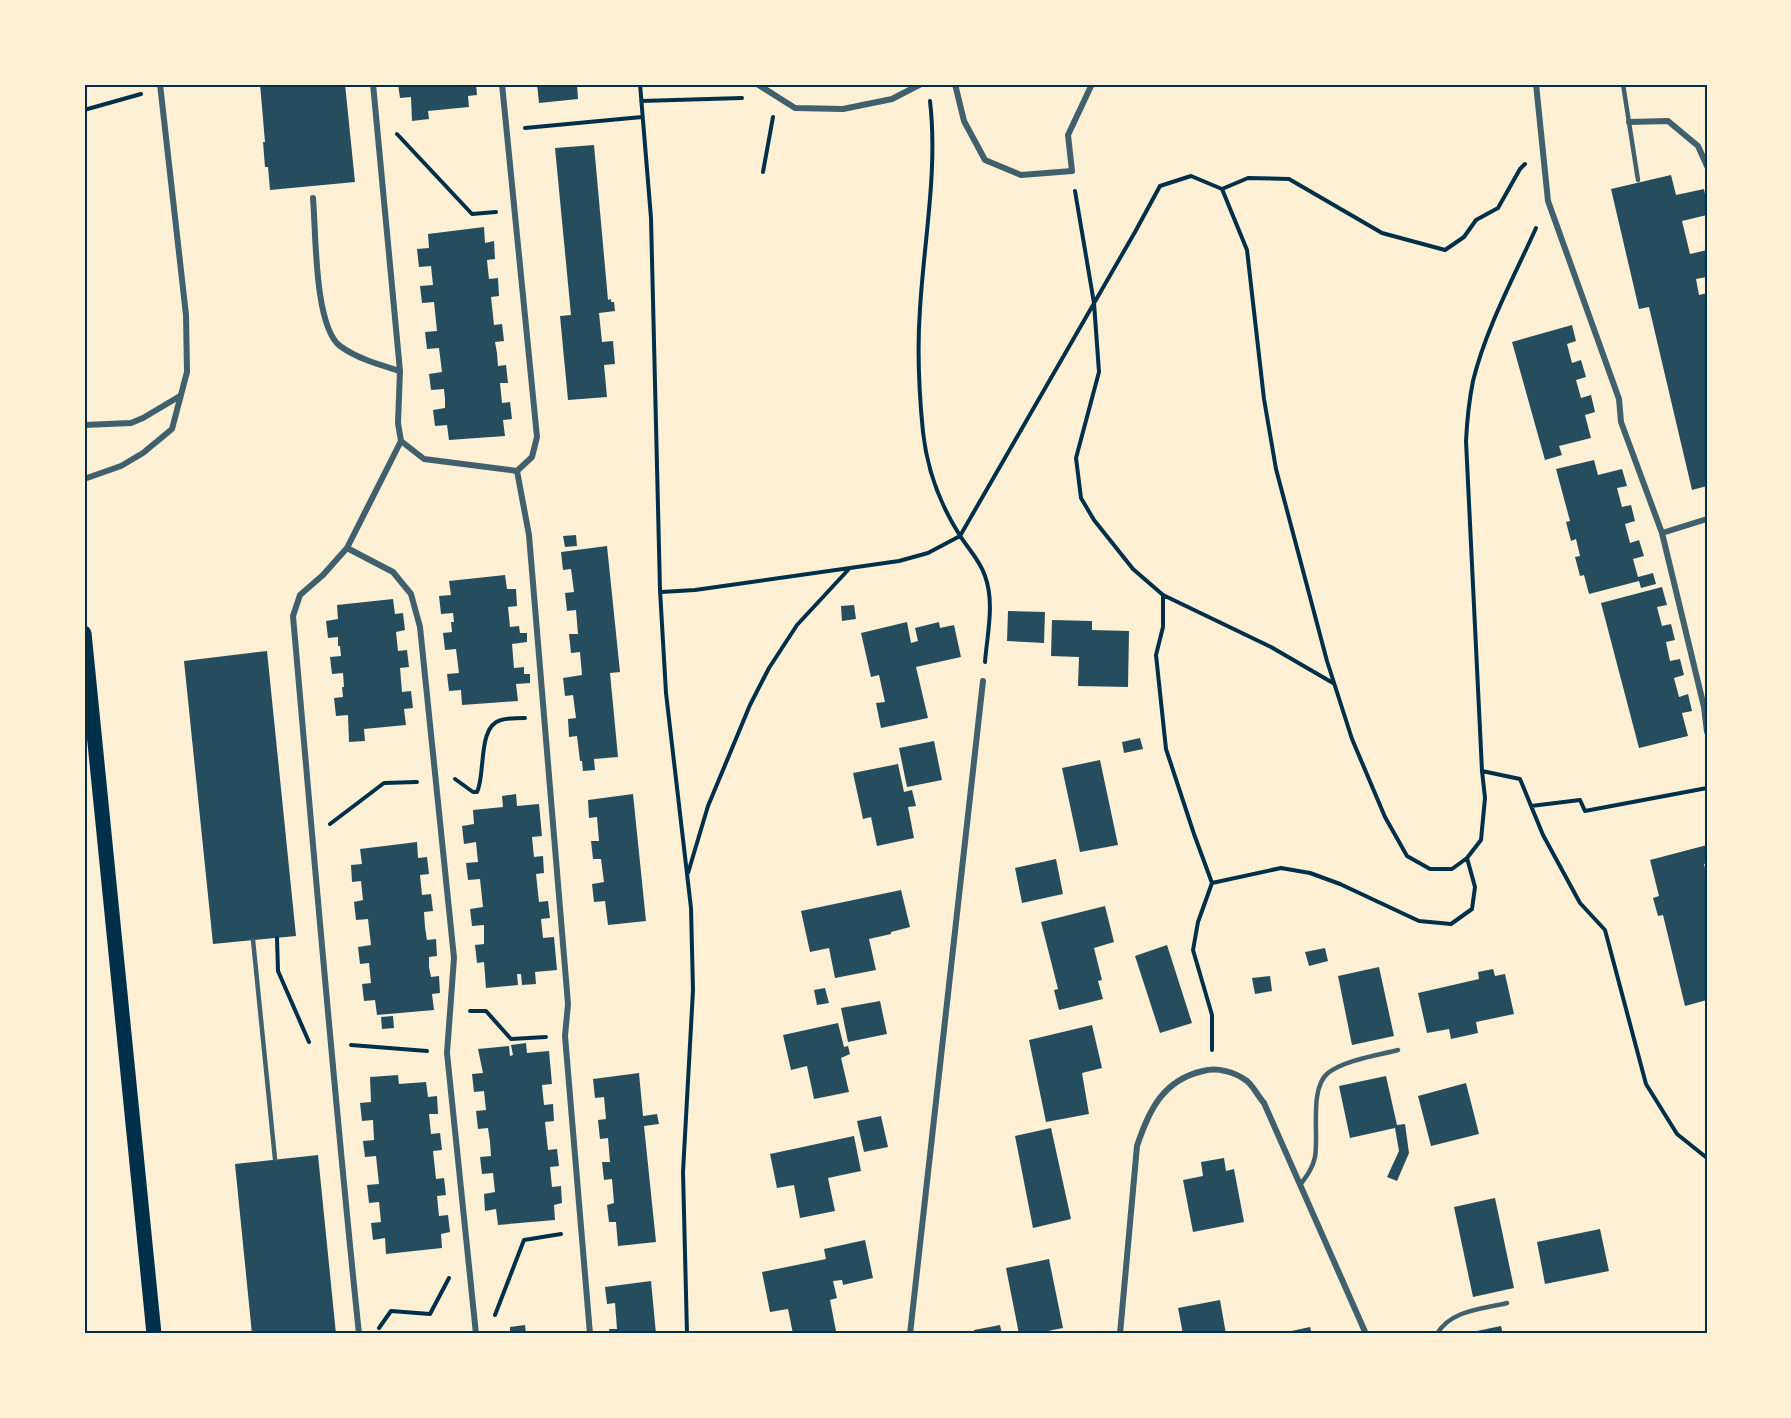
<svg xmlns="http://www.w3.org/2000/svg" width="1791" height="1418" viewBox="0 0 1791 1418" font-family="Signika,sans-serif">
	<rect width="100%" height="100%" fill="#fdf0d5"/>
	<path fill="#264d5e" d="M260,84H345L355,182L270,190L268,167H265L263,142H265Z
		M398,84H476L477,95L468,96L469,107L428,111L429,119L412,121L411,97L400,98Z
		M537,84H577L578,99L539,103Z
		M594,145L608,300L611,299V302H614L615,311L599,313L602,342L613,341L615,364L604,365L607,397L568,400L560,316L571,315L555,148Z
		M1671,175L1676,195L1704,189L1707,204V215L1682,221L1690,254L1707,250V277L1696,279L1699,295L1707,293V486L1692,490L1649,307L1639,309L1611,189Z
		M484,227L485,243L494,241L495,259L487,260L488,270L489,279L498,278L499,296L491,297L494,325L502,324L504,341L495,342L497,353L498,366L506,365L508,383H500L502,403L510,402L512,419L503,420L505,436L449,440L447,425L435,426L433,410L445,408V399L444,389L431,390L429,374L442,372L439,348L427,349L425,332L437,331L434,302L422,303L420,286L433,285L431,266L419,267L417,249L429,248L428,234Z
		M1572,325L1576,341L1567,344L1572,363L1581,360L1586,377L1576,380L1581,398L1591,395L1595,412L1585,415L1591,438L1559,446L1562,455L1545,460L1512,342Z
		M1594,460L1598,475L1622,469L1627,486L1617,488L1622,507L1631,505L1635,521L1625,524L1630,543L1639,540L1644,556L1633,559L1638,577L1653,573L1656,584L1641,588L1639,581L1589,594L1584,575L1580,576L1575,557L1580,556L1576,539L1571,541L1566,522L1570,521L1556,469Z
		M576,535L577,546L565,547L563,536Z
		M607,546L620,672L610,673L618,757L594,759L595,770L583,771L582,761H580L577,736L569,737L568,719L576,718L573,695L565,696L563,678L582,675L580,652L571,653L569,634H578L576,610L567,611L565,593L574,592L571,569L563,570L561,552Z
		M505,575L507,589H516L517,606L508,607L510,627L519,626L520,633H527V642L512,644L514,668L524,667V674H530V683L516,684L518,701L462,705L461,690L449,691L447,674L459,673L456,649L445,650L443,633L452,632L451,622H454L453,613L441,614L439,596L451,595L449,581Z
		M1662,587L1667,605L1657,607L1662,626L1671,624L1675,640L1666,642L1670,661L1680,659L1684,675L1674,678L1679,697L1688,694L1692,711L1682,713L1688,736L1639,748L1601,603Z
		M393,599L395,614L403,613L405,630L396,632L398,651L407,650L409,667L400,668L402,692L411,691L413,708L404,709L406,725L364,729L365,741L349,742L348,715L336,716L334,698L343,697L342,687H344L343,673L332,674L330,657L341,656L340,646H338V637L328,638L326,621L338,619L337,605Z
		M854,605L856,619L842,621L841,606Z
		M1008,611L1045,612L1044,643L1007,641Z
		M1052,620L1092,621V630L1129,631L1128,687L1078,686L1079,657L1051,656Z
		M907,622L911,643L918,641L915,628L939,622L940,628L954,625L961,657L916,667L928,718L881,728L876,703L885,702L879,675L871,677L861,633Z
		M267,651L296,936L213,944L184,661Z
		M1140,738L1143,749L1124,753L1122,742Z
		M934,741L942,780L907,787L899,748Z
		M1100,760L1118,845L1080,852L1062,768Z
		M898,764L904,792L912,790L916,806L908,807L914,838L877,846L871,817L863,819L853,773Z
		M516,794L517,806L539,804L542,836L532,837L534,857L543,856L544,873L536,874L539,902L548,901L550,918L541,919L543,938L554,937L557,970L535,972L536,984L522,985L521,974H517L518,985L486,988L484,962L477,963L475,945L484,944V925L472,926L470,909L483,907L480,879L468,880L466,863L478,862L476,842L464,844L462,826L474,824L473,810L503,807L502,796Z
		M633,794L646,921L608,925L605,901L594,902L592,884L604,882L601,859H593L591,841H599L597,817L589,818L588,800Z
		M417,842L418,858L427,857L429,874L420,875L422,895L431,894L433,911L424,912L425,927L427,940L436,939L437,956L429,957V967L431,977L439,976L440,993L432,994L434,1010L377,1015L375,1000L364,1001L362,984L371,983L369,963L360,964L358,947L371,945L368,919L356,920L354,902L363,900L361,881L352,882L351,865L362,864L360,849Z
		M1707,845V863L1704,864L1707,875V1000L1685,1006L1663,915L1658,916L1653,898L1659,896L1650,860Z
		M1056,859L1063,894L1022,903L1015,868Z
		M901,890L910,927L891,932V934L869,939L876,970L835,978L829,948L810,952L801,911Z
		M1105,906L1114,942L1094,948L1102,980L1098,981L1103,999L1059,1010L1054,990L1058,989L1041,922Z
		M1167,945L1192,1023L1160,1033L1135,956Z
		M1325,948L1328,961L1309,966L1305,952Z
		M1379,967L1394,1036L1352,1045L1338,976Z
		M1493,969L1495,976L1505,974L1514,1014L1476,1022L1478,1033L1451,1039L1449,1029L1427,1033L1418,993L1479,979L1478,972Z
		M1270,976L1272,991L1255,994L1252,978Z
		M825,988L829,1003L817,1005L814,990Z
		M880,1001L887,1034L848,1042L841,1008Z
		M393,1016L394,1028L382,1029L381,1017Z
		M838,1023L844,1047L848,1046L850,1054L841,1058L849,1092L814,1099L807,1066L791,1070L783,1035Z
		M1092,1025L1102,1068L1082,1073L1089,1114L1046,1122L1029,1040Z
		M526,1043L527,1053L549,1051L552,1084L542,1085L544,1105L553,1104L554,1121L545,1122L548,1150L557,1149L559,1166L550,1167L552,1187L561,1186L562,1203L554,1205L555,1220L498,1225L496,1209L485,1211L484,1194L495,1192L494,1183L493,1173L482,1174L480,1157L491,1156L490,1142L488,1128L478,1129L476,1111L486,1110L484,1091L474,1092L472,1074L483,1073L478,1049L509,1046L510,1056L513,1055L511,1045Z
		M639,1073L643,1116L657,1114L659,1124L644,1126L656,1242L618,1246L616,1222H609L607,1205L614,1203L612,1179L604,1180L602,1162H610L608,1138L600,1139L598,1120L606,1119L604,1097L595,1098L593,1079Z
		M398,1075L399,1084L426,1082L428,1097L437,1096L438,1114H429L431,1134L440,1133L442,1150L433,1151L436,1179L444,1178L446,1195L437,1196L439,1216L448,1215L450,1232L441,1234L442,1248L386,1254L385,1238L373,1240L371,1223L381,1222L379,1202L369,1203L367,1185L379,1184L376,1156L365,1157L363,1141L374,1140L373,1120L362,1121L360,1103L371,1102L370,1077Z
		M1386,1076L1397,1125L1405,1124L1409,1153L1397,1181L1387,1177L1399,1151L1395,1128L1350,1138L1339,1086Z
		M1466,1083L1479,1134L1431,1146L1418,1096Z
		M881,1116L888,1147L864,1152L857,1121Z
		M1051,1128L1071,1219L1033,1228L1015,1136Z
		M854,1136L861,1171L828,1178L835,1211L800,1218L794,1185L777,1188L770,1154Z
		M318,1155L336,1334H252L235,1164Z
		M1224,1158L1226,1171L1234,1169L1244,1222L1193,1232L1183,1180L1203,1176L1201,1162Z
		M1495,1198L1514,1288L1473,1297L1454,1207Z
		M1600,1229L1609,1271L1545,1284L1537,1242Z
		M865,1240L873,1278L843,1285L842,1280L833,1281L837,1298L830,1300L836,1331L818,1334H793L788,1309L770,1312L762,1272L826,1259L824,1249Z
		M1049,1259L1063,1328L1033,1334H1019L1006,1268Z
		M651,1281L656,1334H610L609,1329H617L615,1303L607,1304L605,1287Z
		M1220,1300L1226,1334H1183L1178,1308Z
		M525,1325L526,1334H510V1327Z
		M1000,1325L1002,1334H974V1330Z
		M1501,1326L1503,1334H1467V1333Z
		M1310,1327L1312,1334H1282V1333Z"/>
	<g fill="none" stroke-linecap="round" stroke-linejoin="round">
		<path stroke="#003049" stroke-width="4" d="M640,84L651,218L660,590L666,693L691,908L693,990L683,1172L687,1334
			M641,101L742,98
			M930,101C938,170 924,240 920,309C917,350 919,392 923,432C927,468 940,504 959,534C968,549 980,560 985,576C995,603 987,635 985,662
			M84,110L141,94
			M525,128L642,117
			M397,134L472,214L496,212
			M763,172L773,117
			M1222,189L1248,178L1289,179L1382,233L1445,250L1464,237L1476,220L1498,208L1520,169L1525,164
			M1075,191L1094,303L1099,372L1076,458L1081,498L1094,520L1133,569L1163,595V627L1156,655L1166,749L1194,834L1212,883L1198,922L1193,950L1212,1015V1050
			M661,592L695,590L899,561L928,553L960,536L1135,232L1160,186L1191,176L1222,189L1247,250L1264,399L1276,469L1327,661L1352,739L1385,817L1407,856L1430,869H1452L1467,858L1481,840L1485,798L1482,771L1466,441C1467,421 1469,401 1473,381C1486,328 1514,277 1536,228
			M1163,595L1271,647L1333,683
			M1482,771L1520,779L1543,835L1580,903L1605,930L1646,1084L1677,1134L1707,1158
			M455,779L473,792H477C486,774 477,726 501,720C508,718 517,718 525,718
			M1531,806L1580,800L1585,811L1707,788
			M330,824L384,783L417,782
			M688,873L708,806L750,705L769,668L797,625L848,570
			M1212,883L1281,868L1310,873L1340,884L1419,921L1451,924L1472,909L1475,887L1467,858
			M277,938L278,971L309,1042
			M470,1011H486L511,1039L546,1037
			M351,1045L427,1051
			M495,1315L524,1240L561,1234
			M379,1328L391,1311L430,1314L449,1278"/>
		<path stroke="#3f606c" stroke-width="4.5" d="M1623,84L1638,180
			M253,940L275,1159
			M1300,1185C1306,1177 1313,1168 1315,1157C1319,1135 1309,1088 1328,1073C1344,1060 1379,1055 1398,1050
			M1437,1334C1450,1310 1483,1309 1507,1303"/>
		<path stroke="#3f606c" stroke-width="6" d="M373,84L400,371L398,423L401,441L424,459L517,471L532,457L537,437L502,84
			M757,84L795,108L843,109L892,99L921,84
			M955,84L964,121L985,160L1021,175L1072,171L1068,135L1092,84
			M1536,84L1548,201L1619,399L1621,422L1662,533L1704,707L1707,732
			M1629,122L1668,121L1698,146L1707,166
			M313,198C316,231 314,326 340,346C358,359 380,365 400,371
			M84,425L131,423L143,418L180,396
			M517,471L529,535L568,1004L565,1036L590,1334
			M84,479L121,466L143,453L172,429L187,372L186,315L160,84
			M1662,533L1707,519
			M347,548L393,572L411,594L420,627L454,958L447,1053L476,1334
			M359,1334C334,1095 314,855 293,616L300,595L323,575L347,548L401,441
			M910,1334L983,681
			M1120,1334L1137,1146C1149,1110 1163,1080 1203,1071C1217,1067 1235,1072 1247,1081C1253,1086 1258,1096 1264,1103L1366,1334"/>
		<path stroke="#003049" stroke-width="15" d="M84,633L154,1334"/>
	</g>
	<rect width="1791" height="1418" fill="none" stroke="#fdf0d5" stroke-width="171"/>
	<rect x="86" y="86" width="1620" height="1246" fill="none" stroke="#003049" stroke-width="2"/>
</svg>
